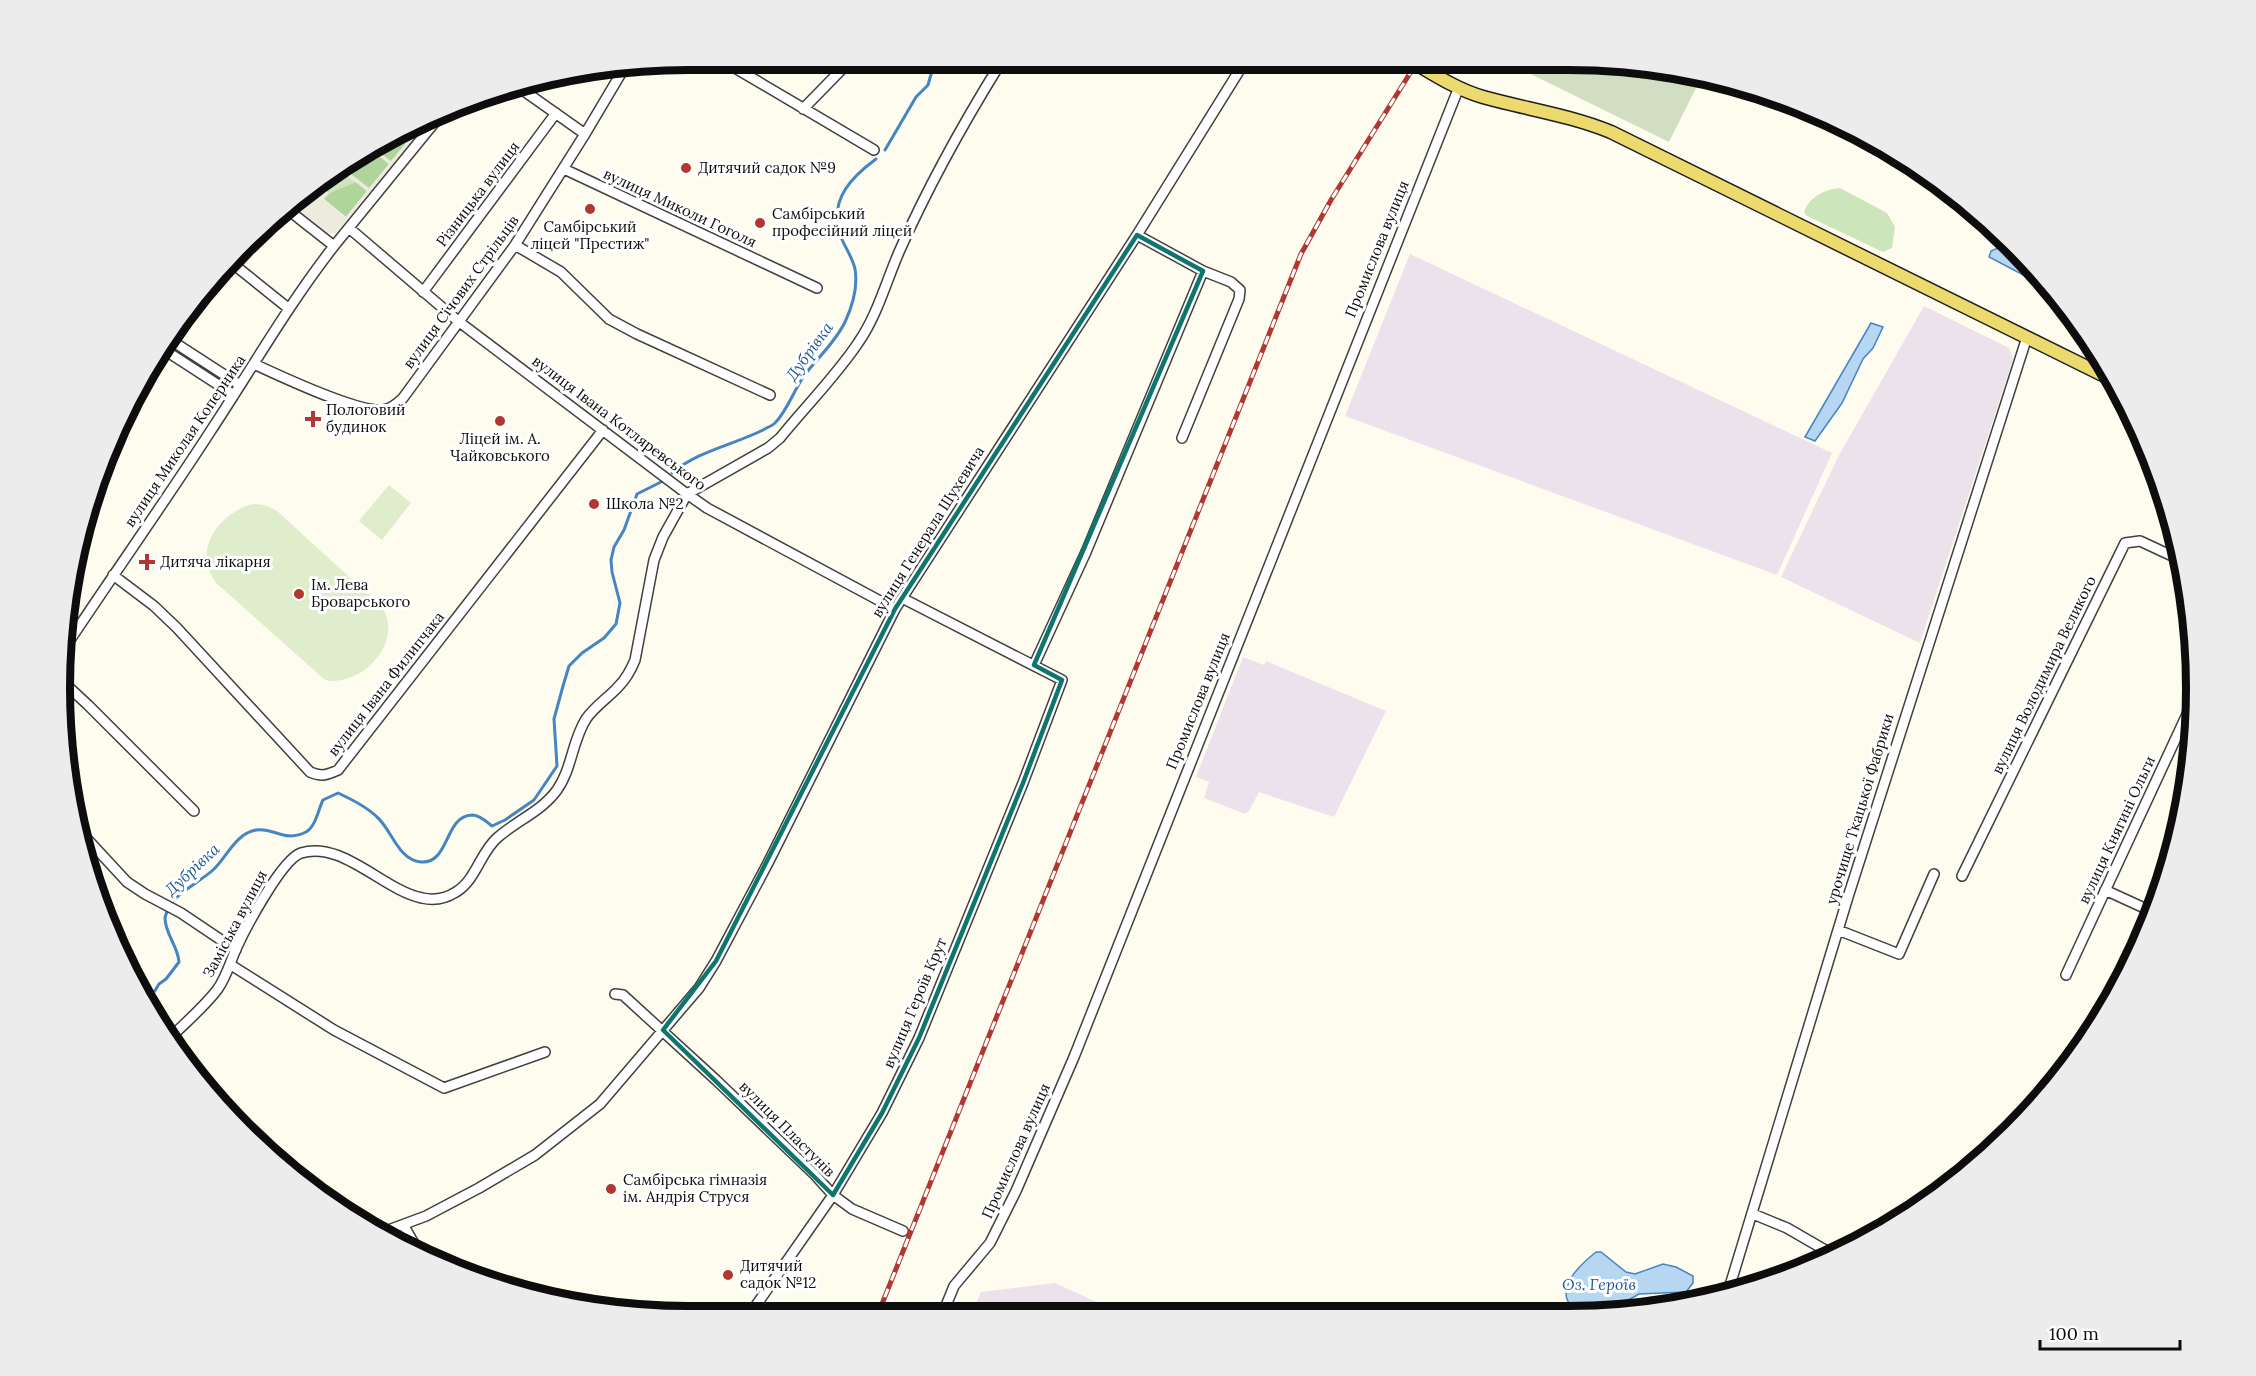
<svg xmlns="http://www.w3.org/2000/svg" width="2256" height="1376" viewBox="0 0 2256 1376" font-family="Lora,serif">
	<rect width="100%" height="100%" fill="#fefcef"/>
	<path fill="#ebe2eb" d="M1410,254L1832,453L1777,575L1345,416Z
		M2061,304L2083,331L2055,317Z
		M1924,306L2009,348L2013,359L1920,643L1781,577L1838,457Z
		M1243,657L1264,665L1266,661L1386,711L1334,817L1259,792L1249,811L1245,814L1204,798L1209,782L1196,777Z
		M1055,1283L1121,1313H972L981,1292Z"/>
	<path fill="#cde5bb" d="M339,169L367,191L324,199V189L329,183L323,179Z
		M1840,188L1887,213L1895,227L1892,248L1883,252L1807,216L1804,212C1809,197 1826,189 1840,188Z"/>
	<path fill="#b0d59c" d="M409,125L416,131L391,162L373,148Z
		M371,149L389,164L369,189L342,167Z
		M356,182L367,191L346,217L324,199C333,188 344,189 356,182Z"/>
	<path fill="#d2dec1" d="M1609,61L1700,80L1669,142L1506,62Z"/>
	<path fill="#dfedcc" d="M389,485L411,503L382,540L359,521Z
		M253,504L264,505L276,510L381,606C406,640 362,688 325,680L216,583C212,576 208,570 207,562C203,534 229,510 253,504Z"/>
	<path fill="#edebde" d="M433,115L336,233L326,234L290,205L306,190L323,179L329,183L324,189L329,193L324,199L346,217L367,191L339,169L342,167L369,188L389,164L371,149L373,148L391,161L416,131L409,125L416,122L420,126L426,118Z"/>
	<path fill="#b7d6f1" stroke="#4485c2" stroke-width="1.5" d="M2000,247L2011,249L2015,248L2037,274L2031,279L1989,257L1991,251Z
		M1871,323L1883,327L1873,348L1863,359L1842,403L1815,441L1805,437Z
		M1596,1252H1601L1626,1272L1635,1274L1663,1264L1676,1267L1693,1276V1283L1686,1292L1639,1294L1614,1308L1601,1310L1572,1307C1554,1288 1581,1264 1596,1252Z"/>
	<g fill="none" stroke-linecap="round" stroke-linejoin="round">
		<path stroke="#4485c2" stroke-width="3" d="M885,150L916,97L928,85L934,64
			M672,473C698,451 733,445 763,430C766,428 772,426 775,423C787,411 794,390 804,376C817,358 835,343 845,322C853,305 858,287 855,269C852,255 842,244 839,231C830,198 853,176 876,159
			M146,1005L159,984L166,979L179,962C178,946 165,934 165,918C166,913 170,905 173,901C181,891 202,880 213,870C227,857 235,834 256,830C274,827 284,843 306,832C316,826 318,810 323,800L338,793C351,799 367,807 377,817C392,830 398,860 421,862C450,864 444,816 472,815C480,815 487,822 492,826L505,820L534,800L557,766L554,719L563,686L569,666L582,653L604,638L616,624L620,603L612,572L611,560L614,547L624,530L637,494L661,482"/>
		<g stroke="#404040" stroke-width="12">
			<path id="minor" d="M730,65L874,150
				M517,86L585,134
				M803,109L847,64
				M564,169L817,288
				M287,209L334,246L444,111
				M349,228L458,321L687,494L707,508L895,609
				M1137,235L1203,271L1231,282L1240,290L1239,299L1182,438
				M515,245L561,272L609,319L637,334L770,395
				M232,263L288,308
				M423,292L556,113
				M169,339L240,385
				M163,349L234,395
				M254,364C280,376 358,413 383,410C391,409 397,404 403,398L515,245L585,134L626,65
				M113,575L154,606L177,628L310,772C322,777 327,775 338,770L603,430
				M62,652C111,578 162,506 210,432C251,370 288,305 334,246
				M1034,665L1086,552L1203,271
				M61,680L88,705L194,811
				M77,828L127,882L145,894L181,913L236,950
				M1962,876L2125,543L2140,541L2183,561
				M2105,890L2153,912
				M1838,930L1899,954L1934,874
				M231,965L334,1030L444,1088L545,1052
				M2066,975L2195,697
				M615,994L623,995L716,1080L815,1175L833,1195L852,1209L903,1231
				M169,1039C185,1023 203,1008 217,990C226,978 230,963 236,949C245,929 282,859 301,853C342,840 383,890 422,898C435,901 445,899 456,892C476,880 480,853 497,838C516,821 542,811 557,790C572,769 572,741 586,719C595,706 608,698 618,687C626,679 631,670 635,660L654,560L663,537L687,494L768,448L780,438C805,407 836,376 858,343C877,316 886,282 899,252C927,189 964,122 1000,64
				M1753,1214L1787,1228L1832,1254
				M404,1226L417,1249
				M383,1232L426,1216L479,1188L535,1155L600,1104L699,988L716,961L768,863L895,609L1137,235L1244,63
				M1728,1292L1848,897L2027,337
				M943,1313L954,1286L990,1243L1016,1191L1074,1057L1459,87
				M750,1314L833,1195L882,1113L919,1038L1023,783L1062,680L902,598"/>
		</g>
		<g stroke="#1e1e1e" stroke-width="15">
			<path id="major" d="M1413,62C1435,75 1458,90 1483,97C1526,109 1569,115 1611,132L2111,379"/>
		</g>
		<use href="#minor" stroke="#fff" stroke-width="9"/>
		<use href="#major" stroke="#edda6f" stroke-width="12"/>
		<g stroke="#b23631" stroke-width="5">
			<path id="rail" d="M878,1314L1301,254L1331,200L1417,62"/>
		</g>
		<use href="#rail" stroke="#fff" stroke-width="3" stroke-dasharray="9" stroke-linecap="butt"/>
	</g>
	<path fill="none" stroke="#0f766e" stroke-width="4.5" stroke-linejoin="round" d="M1137,235L1203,271L1034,665L1062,680L1023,783L919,1038L882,1113L833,1195L663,1030L716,961L895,609Z"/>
	<g fill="#b23631" stroke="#fff" stroke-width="2">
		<circle cx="686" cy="168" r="6"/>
		<circle cx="590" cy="209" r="6"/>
		<circle cx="760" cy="223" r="6"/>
		<path d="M310 410h6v6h6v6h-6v6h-6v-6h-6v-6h6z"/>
		<circle cx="500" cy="421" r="6"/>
		<circle cx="594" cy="504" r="6"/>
		<path d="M144 553h6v6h6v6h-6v6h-6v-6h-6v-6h6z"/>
		<circle cx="299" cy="594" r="6"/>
		<circle cx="611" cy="1189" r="6"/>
		<circle cx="728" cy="1275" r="6"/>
	</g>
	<g text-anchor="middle" stroke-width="6" stroke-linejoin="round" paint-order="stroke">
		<g font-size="15" fill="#0d0d0d" stroke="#fff" text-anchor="start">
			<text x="698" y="173">Дитячий садок №9</text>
			<text x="772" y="219">Самбірський<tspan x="772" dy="17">професійний ліцей</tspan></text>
			<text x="590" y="232" text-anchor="middle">Самбірський<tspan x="590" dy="17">ліцей "Престиж"</tspan></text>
			<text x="326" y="415">Пологовий<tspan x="326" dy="17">будинок</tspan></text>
			<text x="500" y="444" text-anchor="middle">Ліцей ім. А.<tspan x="500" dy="17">Чайковського</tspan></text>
			<text x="606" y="509">Школа №2</text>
			<text x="160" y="567">Дитяча лікарня</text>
			<text x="311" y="590">Ім. Лева<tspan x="311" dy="17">Броварського</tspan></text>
			<text x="623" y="1185">Самбірська гімназія<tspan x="623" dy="17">ім. Андрія Струся</tspan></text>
			<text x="740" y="1271">Дитячий<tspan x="740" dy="17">садок №12</tspan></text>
		</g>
		<g font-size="15" fill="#0d0d0d" stroke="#fff">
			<text transform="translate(478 194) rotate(-53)" y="5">Різницька вулиця</text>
			<text transform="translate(680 208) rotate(25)" y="5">вулиця Миколи Гоголя</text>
			<text transform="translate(1377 249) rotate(-68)" y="5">Промислова вулиця</text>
			<text transform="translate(461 292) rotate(-54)" y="5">вулиця Січових Стрільців</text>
			<text transform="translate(619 423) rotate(37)" y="5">вулиця Івана Котляревського</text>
			<text transform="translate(185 441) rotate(-56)" y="5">вулиця Миколая Коперника</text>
			<text transform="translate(928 532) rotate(-58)" y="5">вулиця Генерала Шухевича</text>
			<text transform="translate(2044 675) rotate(-64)" y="5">вулиця Володимира Великого</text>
			<text transform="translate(386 684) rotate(-52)" y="5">вулиця Івана Филипчака</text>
			<text transform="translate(1198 701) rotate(-68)" y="5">Промислова вулиця</text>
			<text transform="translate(1860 809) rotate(-73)" y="5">урочище Ткацької Фабрики</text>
			<text transform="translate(2117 830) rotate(-65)" y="5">вулиця Княгині Ольги</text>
			<text transform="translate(235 924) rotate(-62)" y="5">Заміська вулиця</text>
			<text transform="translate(915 1003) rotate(-67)" y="5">вулиця Героїв Крут</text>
			<text transform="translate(787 1129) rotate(45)" y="5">вулиця Пластунів</text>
			<text transform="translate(1016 1151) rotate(-66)" y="5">Промислова вулиця</text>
		</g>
		<g font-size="16" font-style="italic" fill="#215895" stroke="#fff">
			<text transform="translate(809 351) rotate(-54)" y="6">Дубрівка</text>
			<text transform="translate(192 869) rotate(-43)" y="6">Дубрівка</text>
			<text x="1599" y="1290">Оз. Героїв</text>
		</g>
	</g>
	<path d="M0 0H2256V1376H0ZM688 70H1568A618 618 0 0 1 2186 688V688A618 618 0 0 1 1568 1306H688A618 618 0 0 1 70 688V688A618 618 0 0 1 688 70Z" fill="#ececec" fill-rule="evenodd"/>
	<path fill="none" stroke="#0d0d0d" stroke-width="8" d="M688 70H1568A618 618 0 0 1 2186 688V688A618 618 0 0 1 1568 1306H688A618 618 0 0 1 70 688V688A618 618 0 0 1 688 70Z"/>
	<path d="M2040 1340v9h140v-9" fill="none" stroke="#0d0d0d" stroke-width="3"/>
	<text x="2049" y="1340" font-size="18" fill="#0d0d0d" stroke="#ffffff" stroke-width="4.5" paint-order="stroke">100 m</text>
</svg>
